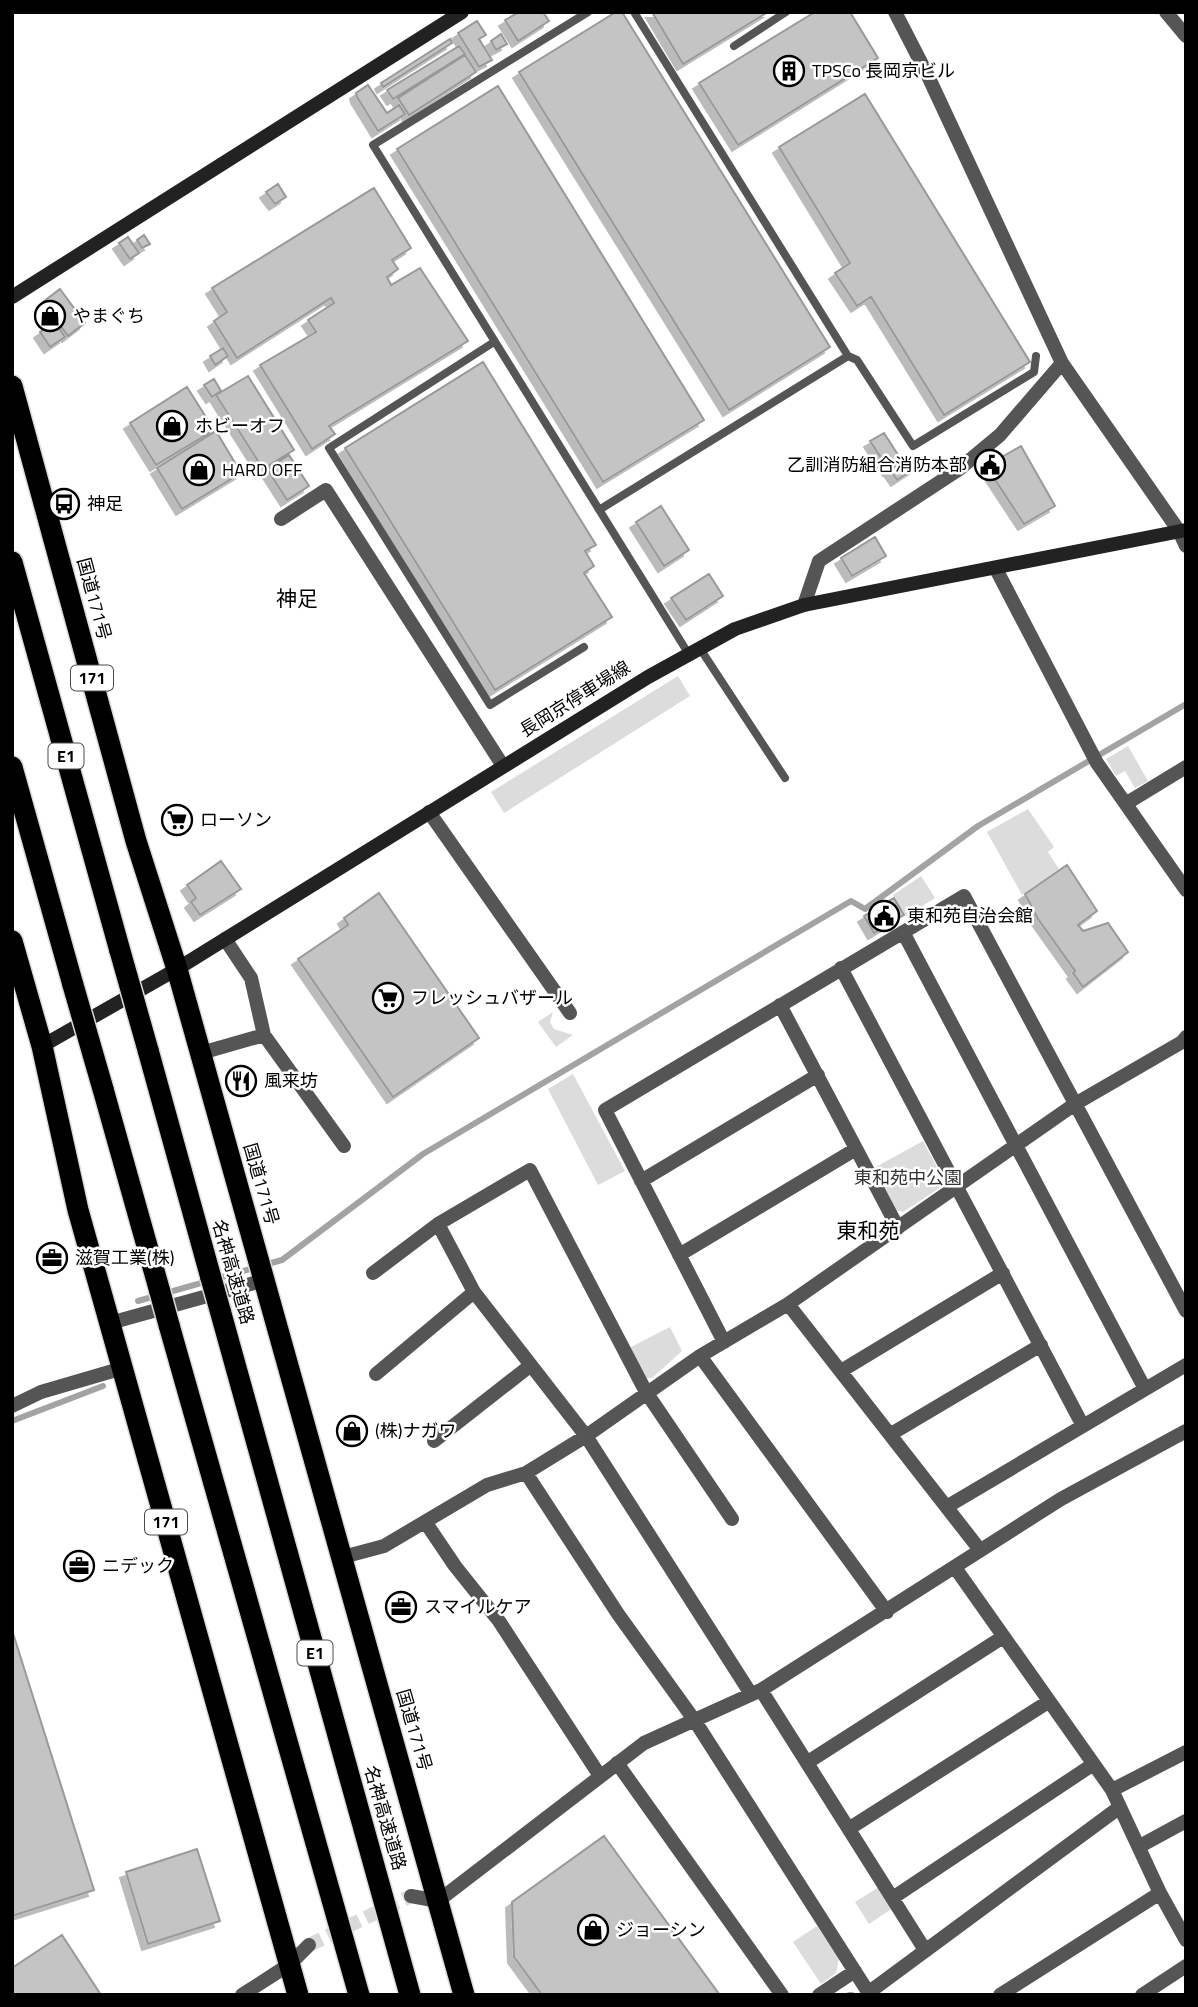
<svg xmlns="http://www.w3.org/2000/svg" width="1198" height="2007" viewBox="0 0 1198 2007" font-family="'Titillium Web','Noto Sans JP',sans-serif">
	<defs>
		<filter id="shadow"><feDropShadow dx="-6" dy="6" stdDeviation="0" flood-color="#0004"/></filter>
	</defs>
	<rect width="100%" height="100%" fill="#fff"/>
	<path fill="#dcdcdc" d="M678,676L690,696L504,813L491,792Z
		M1128,746L1148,781L1135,788L1125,771L1116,776L1106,759Z
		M1028,809L1054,847L1048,852L1059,869L1022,895L987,832Z
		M921,876L935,898L906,916L893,895Z
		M553,1012L550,1022L554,1029L573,1035L556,1047L538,1022Z
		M573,1074L625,1171L598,1185L548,1089Z
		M923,1141L943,1178L941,1187L903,1212L894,1210L872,1169Z
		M670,1327L682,1351L652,1378H645L629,1348Z
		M879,1887L893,1908L869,1924L855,1902Z
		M817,1926L839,1959L836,1973L821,1984L793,1942Z"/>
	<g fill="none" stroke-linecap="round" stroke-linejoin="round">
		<path stroke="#a3a3a3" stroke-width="6" d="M138,1301L282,1260L423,1154L851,901L865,909L978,826L1186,704
			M12,1421L103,1386
			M849,1995H852"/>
	</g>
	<path fill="#c4c4c4" stroke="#999" stroke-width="2" filter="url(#shadow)" d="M519,12H543L549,21L518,41L505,20Z
		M616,12H622L830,347L729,410L519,72Z
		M652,12H768L683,64Z
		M815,12H850L878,58L738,145L699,83Z
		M477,21L486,35L479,39L492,60L479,67L458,33Z
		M501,34L507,44L496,50L491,41Z
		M450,39L452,43L383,87L381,83Z
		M459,46L465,54L393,99L387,90Z
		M465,55L476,72L409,115L398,98Z
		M368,85L387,113L399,105L405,114L378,131L357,97L356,93Z
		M498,86L704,420L603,482L397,149Z
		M865,94L1030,362L944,415L871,297L857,306L835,273L850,263L779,147Z
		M278,184L286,197L275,204L266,192Z
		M374,188L411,248L392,260L398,269L387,277L391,285L420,268L468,341L329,426L335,434L312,449L260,365L316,332L308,320L334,303L331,298L237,358L214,321L227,312L212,288Z
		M144,235L150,244L142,248L137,240Z
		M128,237L139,253L130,259L119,243Z
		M60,289L85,323L68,336L43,302Z
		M55,322L65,337L50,347L40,332Z
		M223,348L228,356L215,365L210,356Z
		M483,362L596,545L585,551L594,566L584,573L612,617L495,690L345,448Z
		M248,376L294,450L263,469L216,395Z
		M214,379L221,391L212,397L204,385Z
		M187,387L214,430L156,465L130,423Z
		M216,431L241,473L182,509L157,468Z
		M884,433L902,461L889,470L870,441Z
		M1021,446L1055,506L1024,524L986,466Z
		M289,455L309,486L287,500L267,469Z
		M908,458L915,468L897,480L890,470Z
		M661,506L689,550L664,566L636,522Z
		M875,537L886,556L852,576L841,558Z
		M709,574L723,596L686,620L671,598Z
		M221,861L241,889L200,915L191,902L196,898L187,885Z
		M1067,865L1097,911L1078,925L1083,931L1108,923L1128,952L1083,987L1073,973L1075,971L1038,919L1025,894Z
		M379,893L479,1038L393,1097L298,959L348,925L344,918Z
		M894,898L904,915L874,933L864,916Z
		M12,1630L94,1890L12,1916Z
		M604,1836L719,1994L718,1995H542L514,1957L512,1902Z
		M197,1849L220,1921L148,1944L126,1872Z
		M62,1935L101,1995H12V1968Z"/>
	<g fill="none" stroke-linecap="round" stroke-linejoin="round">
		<path stroke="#d9d9d9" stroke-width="14" stroke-dasharray="14 7" stroke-linecap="butt" d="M309,1945L411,1896"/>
		<g stroke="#dbdbdb" stroke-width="24">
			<path id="highway" d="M12,386L136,841L177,969L464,1995
				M12,562L120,951
				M12,767L73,985
				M12,941L42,1046L78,1210L298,1995
				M148,1050L211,1278
				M103,1089L160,1292
				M220,1310L410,1995
				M169,1325L359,1995"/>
		</g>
		<path stroke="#555" stroke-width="8" d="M588,12L373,145L688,653
			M734,46L786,12
			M494,342L329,448L490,705L584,647
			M848,356L857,360L913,446L1034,372L1036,356
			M599,510L848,356L634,12
			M699,647L785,778"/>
		<path stroke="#555" stroke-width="14" d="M895,12L928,76L1062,363L1179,531L1186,546
			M1166,12L1186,36
			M281,519L326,490L503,766
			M996,569L1097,763L1186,890
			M804,605L819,561L958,470L1000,435L1062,363
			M1127,803L1186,767
			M429,812L570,1013
			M903,932L1145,1389
			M225,939L251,978L264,1035
			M841,968L1083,1426
			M780,1005L898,1228
			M201,1053L264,1035L344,1146
			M641,1181L818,1075
			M438,1224L474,1292L586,1436L751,1694
			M679,1255L856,1149
			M373,1273L438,1224L530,1170L646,1392L732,1519
			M788,1304L980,1550
			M110,1323L265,1280
			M724,1342L605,1110L964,896L1186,1311
			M700,1356L887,1612
			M841,1371L1003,1273
			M376,1374L474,1292
			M12,1406L41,1392L123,1368
			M891,1434L1041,1345
			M434,1441L531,1365
			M526,1473L618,1614L695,1721L870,1995
			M948,1506L1186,1365
			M426,1523L455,1566L499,1621L600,1776
			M343,1557L384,1546L487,1485L526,1473L586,1436L700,1356L788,1304L1075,1104L1182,1042L1186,1037
			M956,1569L1112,1790L1160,1893L1186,1940
			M761,1690L925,1950
			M808,1762L1003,1637
			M617,1763L782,1995
			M1112,1790L1186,1752
			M850,1828L1048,1702
			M1140,1846L1186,1821
			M411,1896L438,1901L644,1743L761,1690L1061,1499L1186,1431
			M894,1897L1092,1765
			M868,1993L1120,1807
			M242,1995L290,1964L309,1945
			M819,1995L855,1971
			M1000,1995L1160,1893
			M1142,1995L1186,1966"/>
		<path stroke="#222" stroke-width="14" d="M12,297L462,12
			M42,1046L177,969L648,677L735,629L804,605L1186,530"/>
		<use href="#highway" stroke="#000" stroke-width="21"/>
		<g stroke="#dbdbdb" stroke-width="24" stroke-linecap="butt">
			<path id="highway-bridge" d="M120,951L148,1050
				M73,985L103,1089
				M211,1278L220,1310
				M160,1292L169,1325"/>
		</g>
		<use href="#highway-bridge" stroke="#000" stroke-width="21"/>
	</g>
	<defs>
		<g id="building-ring" transform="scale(1.575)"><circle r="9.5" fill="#fff" stroke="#000" stroke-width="1.5"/><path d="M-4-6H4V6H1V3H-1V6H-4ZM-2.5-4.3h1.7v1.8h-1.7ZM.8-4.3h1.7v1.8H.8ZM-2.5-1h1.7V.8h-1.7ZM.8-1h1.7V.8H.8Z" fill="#000"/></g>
		<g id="shop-ring" transform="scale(1.575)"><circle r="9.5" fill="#fff" stroke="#000" stroke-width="1.5"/><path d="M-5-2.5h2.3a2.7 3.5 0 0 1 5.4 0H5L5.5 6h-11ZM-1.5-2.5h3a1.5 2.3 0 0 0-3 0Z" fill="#000"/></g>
		<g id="civic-ring" transform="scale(1.575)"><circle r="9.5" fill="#fff" stroke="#000" stroke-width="1.5"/><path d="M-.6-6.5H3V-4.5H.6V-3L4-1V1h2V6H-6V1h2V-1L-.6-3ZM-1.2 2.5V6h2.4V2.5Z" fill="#000"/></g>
		<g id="bus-ring" transform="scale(1.575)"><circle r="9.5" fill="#fff" stroke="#000" stroke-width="1.5"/><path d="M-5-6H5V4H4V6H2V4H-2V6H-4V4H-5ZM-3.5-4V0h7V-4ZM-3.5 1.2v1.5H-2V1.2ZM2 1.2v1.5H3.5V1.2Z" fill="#000"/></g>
		<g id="supermarket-ring" transform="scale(1.575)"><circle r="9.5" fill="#fff" stroke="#000" stroke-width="1.5"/><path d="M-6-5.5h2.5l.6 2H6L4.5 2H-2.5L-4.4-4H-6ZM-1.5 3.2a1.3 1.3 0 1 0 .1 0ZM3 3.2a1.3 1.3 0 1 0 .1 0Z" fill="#000"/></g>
		<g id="restaurant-ring" transform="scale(1.575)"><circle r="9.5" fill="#fff" stroke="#000" stroke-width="1.5"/><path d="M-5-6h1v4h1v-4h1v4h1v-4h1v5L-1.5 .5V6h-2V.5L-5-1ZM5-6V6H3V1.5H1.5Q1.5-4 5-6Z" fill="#000"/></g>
		<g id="office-ring" transform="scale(1.575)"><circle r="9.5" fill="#fff" stroke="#000" stroke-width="1.5"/><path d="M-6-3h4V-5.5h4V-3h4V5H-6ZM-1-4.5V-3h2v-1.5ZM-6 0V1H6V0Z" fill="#000"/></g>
	</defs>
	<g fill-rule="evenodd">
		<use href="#building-ring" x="789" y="71"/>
		<use href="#shop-ring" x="50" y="316"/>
		<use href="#shop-ring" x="172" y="426"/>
		<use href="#civic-ring" x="990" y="465"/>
		<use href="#shop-ring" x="199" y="470"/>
		<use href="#bus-ring" x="64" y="504"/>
		<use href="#supermarket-ring" x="177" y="820"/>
		<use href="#civic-ring" x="884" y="916"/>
		<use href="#supermarket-ring" x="388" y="998"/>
		<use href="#restaurant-ring" x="241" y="1081"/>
		<use href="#office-ring" x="52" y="1258"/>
		<use href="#shop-ring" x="352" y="1431"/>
		<use href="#office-ring" x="79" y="1566"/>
		<use href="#office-ring" x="401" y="1607"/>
		<use href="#shop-ring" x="593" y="1930"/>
	</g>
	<g text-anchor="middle" stroke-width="5" stroke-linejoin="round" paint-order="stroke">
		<g fill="#fff" stroke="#4c4c4c" stroke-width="2">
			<rect x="71" y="665.5" width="42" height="25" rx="5"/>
			<rect x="48.5" y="743.5" width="35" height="25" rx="5"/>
			<rect x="145" y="1509.5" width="42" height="25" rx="5"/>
			<rect x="297.5" y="1640.5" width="35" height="25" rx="5"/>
		</g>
		<g font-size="16" font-weight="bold" fill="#000">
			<text x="92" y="684">171</text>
			<text x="66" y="762">E1</text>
			<text x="166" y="1528">171</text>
			<text x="315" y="1659">E1</text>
		</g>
		<g font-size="18" fill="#000" stroke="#fff" text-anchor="start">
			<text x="812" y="77">TPSCo 長岡京ビル</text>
			<text x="73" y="322">やまぐち</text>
			<text x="195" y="432">ホビーオフ</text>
			<text x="967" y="471" text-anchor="end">乙訓消防組合消防本部</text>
			<text x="222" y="476">HARD OFF</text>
			<text x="87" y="510">神足</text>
			<text x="200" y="826">ローソン</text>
			<text x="907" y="922">東和苑自治会館</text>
			<text x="411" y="1004">フレッシュバザール</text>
			<text x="264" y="1087">風来坊</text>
			<text x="75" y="1264">滋賀工業(株)</text>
			<text x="375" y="1437">(株)ナガワ</text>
			<text x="102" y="1572">ニデック</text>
			<text x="424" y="1613">スマイルケア</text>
			<text x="616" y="1936">ジョーシン</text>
		</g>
		<g font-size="18" fill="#000" stroke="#fff">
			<text transform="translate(94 599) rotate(75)" y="6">国道171号</text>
			<text transform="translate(575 699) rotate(-32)" y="6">長岡京停車場線</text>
			<text transform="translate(261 1184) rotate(74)" y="6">国道171号</text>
			<text transform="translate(233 1272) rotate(74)" y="6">名神高速道路</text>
			<text transform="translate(414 1730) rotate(74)" y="6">国道171号</text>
			<text transform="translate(385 1818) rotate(74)" y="6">名神高速道路</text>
		</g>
		<g font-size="18" fill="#333" stroke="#fff">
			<text x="908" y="1184">東和苑中公園</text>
		</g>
		<g font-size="21" fill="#000" stroke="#fff">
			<text x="297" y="606">神足</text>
			<text x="868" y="1238">東和苑</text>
		</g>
	</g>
	<rect width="1198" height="2007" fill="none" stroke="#000000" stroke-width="28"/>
</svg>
